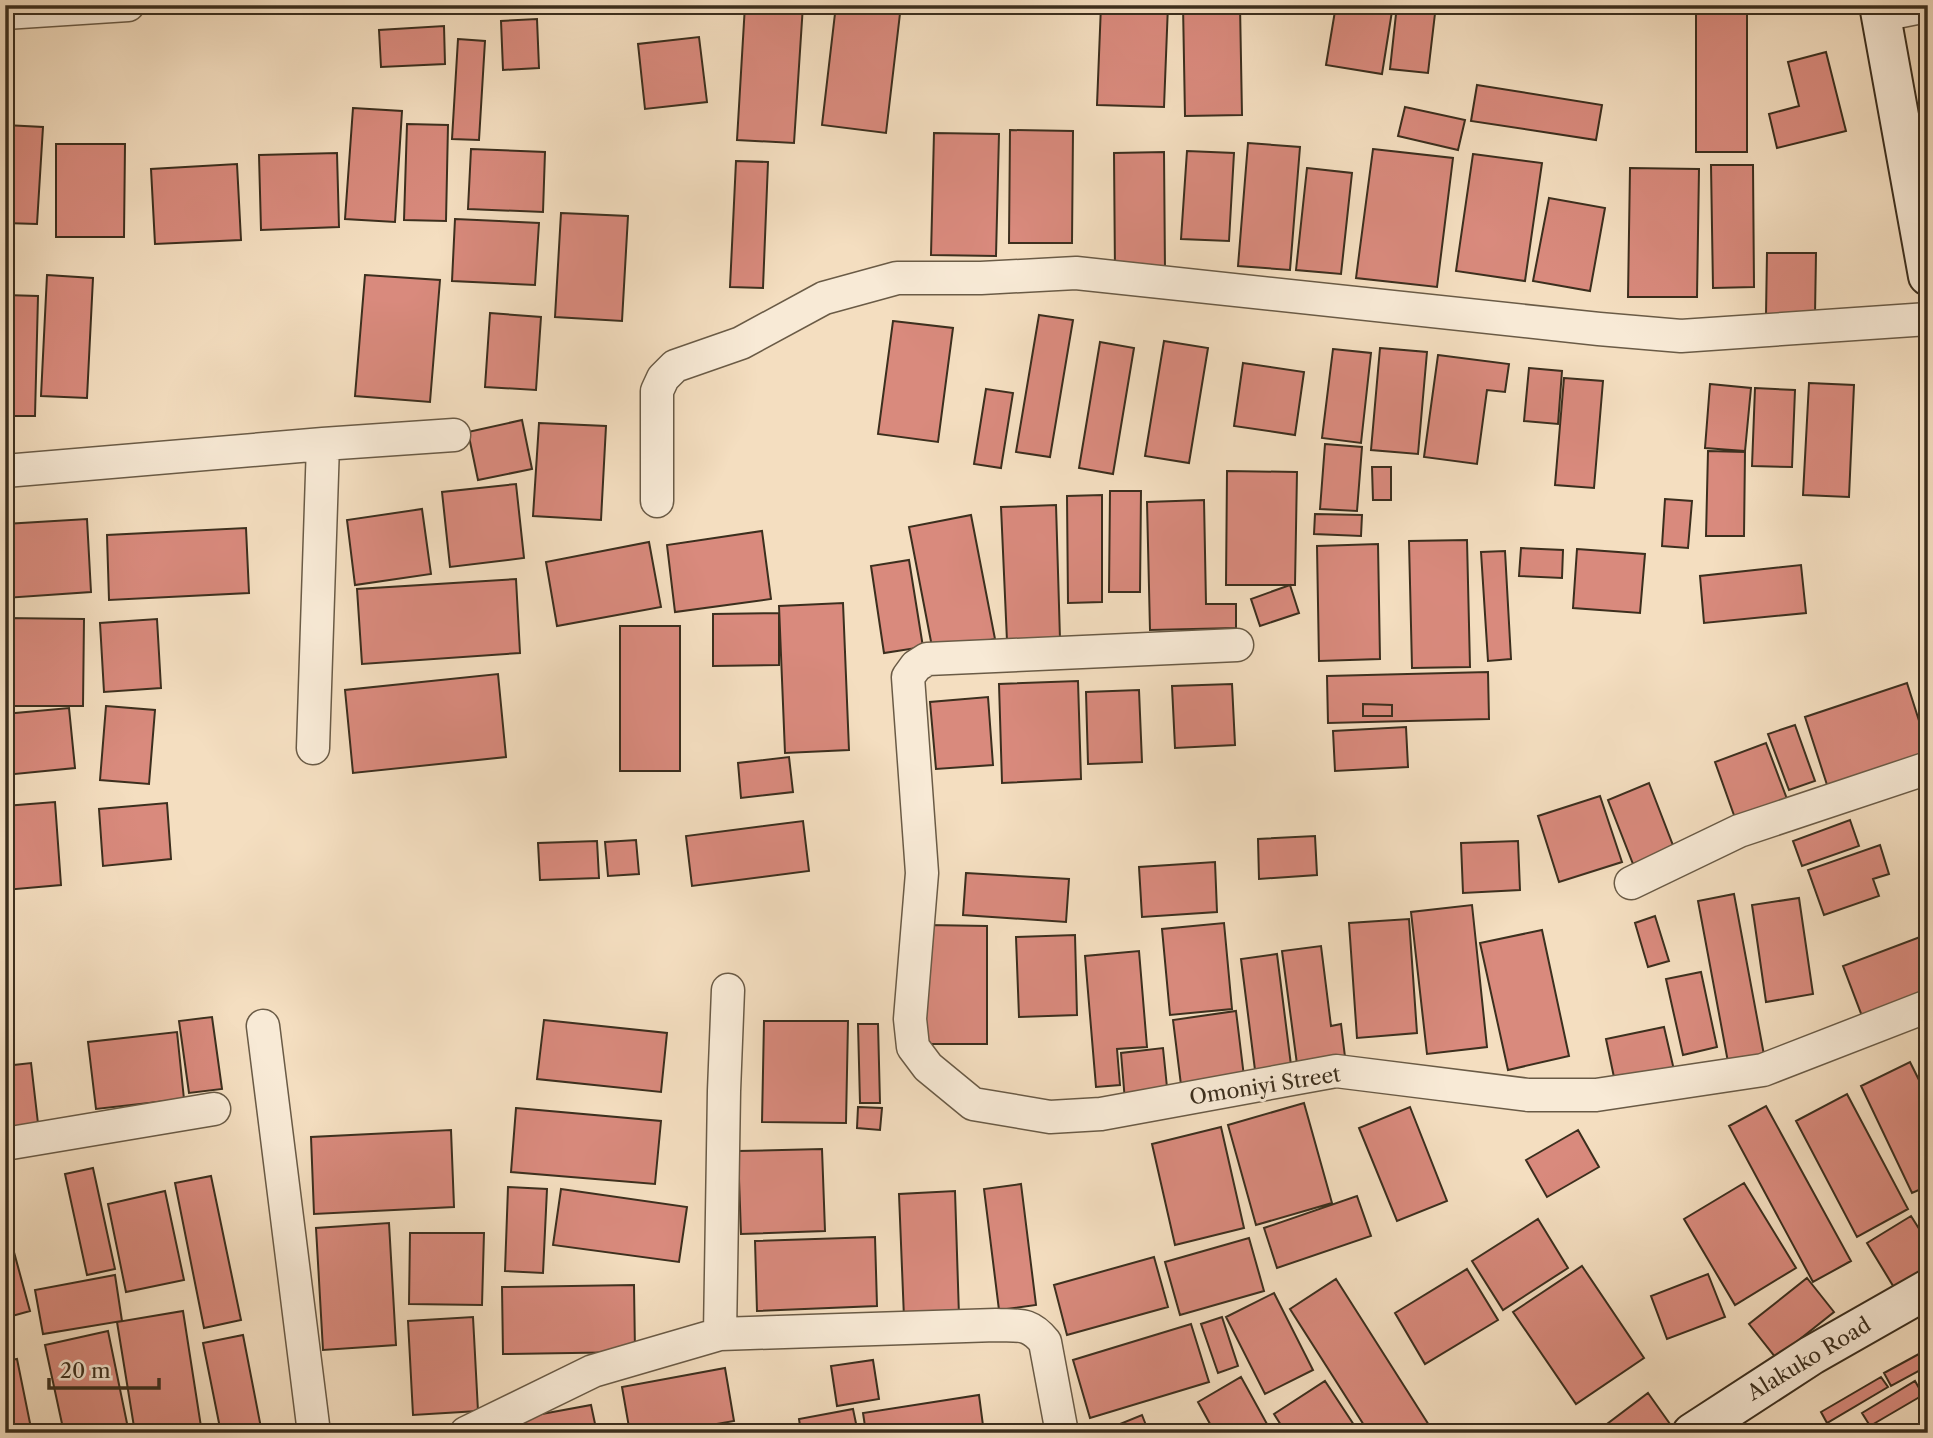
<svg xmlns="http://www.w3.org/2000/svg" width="1933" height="1438" viewBox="0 0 1933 1438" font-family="'Libre Caslon Text',serif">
	<rect width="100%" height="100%" fill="#f4dec0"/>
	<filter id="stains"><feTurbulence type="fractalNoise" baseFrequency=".00286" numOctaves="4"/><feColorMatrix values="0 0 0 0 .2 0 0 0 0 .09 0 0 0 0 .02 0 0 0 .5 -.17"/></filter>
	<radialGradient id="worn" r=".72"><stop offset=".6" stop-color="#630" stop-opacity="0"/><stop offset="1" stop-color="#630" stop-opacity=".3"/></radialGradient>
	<path fill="#d98a7d" stroke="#3c2f1e" stroke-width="2" fill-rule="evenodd" d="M745,5H803L794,143L737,140Z
		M836,5H901L886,133L822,125Z
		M1101,5H1168L1164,107L1097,105Z
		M1183,5H1240L1242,115L1185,116Z
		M1336,5H1393L1382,74L1326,65Z
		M1397,5H1436L1428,73L1390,69Z
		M1696,5H1747V152H1696Z
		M537,19L539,68L503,70L501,21Z
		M444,26L445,64L381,67L379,30Z
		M699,37L707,102L645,109L638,44Z
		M458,39L485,41L479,140L452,139Z
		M1826,52L1846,131L1777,148L1769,114L1799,106L1788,62Z
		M1477,85L1602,105L1596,140L1471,121Z
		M1405,107L1465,120L1458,150L1398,136Z
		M353,108L402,111L395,222L345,219Z
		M1928,123V175L1917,125Z
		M407,124L448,125L446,221L404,220Z
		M5,125L43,127L37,224L5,223Z
		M1010,130L1073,131L1072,243H1009Z
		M934,133L999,134L996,256L931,255Z
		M1248,143L1300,147L1290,270L1238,266Z
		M56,144H125L124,237H56Z
		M471,149L545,152L543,212L468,209Z
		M1373,149L1453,158L1437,287L1356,278Z
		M1187,151L1234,153L1229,241L1181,239Z
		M1164,152L1165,272L1115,273L1114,153Z
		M337,153L339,227L261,230L259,155Z
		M1473,154L1542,163L1525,281L1456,271Z
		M736,161L768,162L763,288L730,287Z
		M237,164L241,240L155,244L151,169Z
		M1711,165H1753L1754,287L1713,288Z
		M1307,168L1352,173L1341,274L1296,270Z
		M1630,168L1699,169L1697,297H1628Z
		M1549,198L1605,208L1590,291L1533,281Z
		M561,213L628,216L622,321L555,317Z
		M455,219L539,223L535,285L452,281Z
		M1767,253H1816L1815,315H1766Z
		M47,275L93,278L87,398L41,396Z
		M365,275L440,280L430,402L355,396Z
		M5,295L38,296L35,416H5Z
		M490,313L541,317L536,390L485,387Z
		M1039,315L1073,320L1050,457L1016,452Z
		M893,321L953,328L938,442L878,434Z
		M1164,341L1208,348L1189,463L1145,456Z
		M1100,342L1134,348L1113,474L1079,468Z
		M1380,348L1427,352L1418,454L1371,450Z
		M1333,349L1371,353L1361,443L1322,438Z
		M1438,355L1509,364L1505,392L1487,390L1477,464L1424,457Z
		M1243,363L1304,372L1295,435L1234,426Z
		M1529,368L1562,371L1558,424L1524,421Z
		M1564,378L1603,381L1594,488L1555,485Z
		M1809,383L1854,385L1849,497L1803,495Z
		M1710,384L1751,388L1745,451L1705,448Z
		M1755,388L1795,390L1792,467L1752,466Z
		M986,389L1013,393L1001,468L974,464Z
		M522,420L532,469L478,480L468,432Z
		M539,423L606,426L601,520L533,516Z
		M1325,444L1362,447L1357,511L1320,509Z
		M1708,451L1745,452L1744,536H1706Z
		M1372,467H1391V500H1373Z
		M1227,471L1297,472L1295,585H1226Z
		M516,484L524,558L450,567L442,492Z
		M1110,491H1141L1140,592H1109Z
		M1102,495V602L1068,603L1067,496Z
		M1665,499L1692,501L1688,548L1662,546Z
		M1204,500L1206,604H1236V628L1150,630L1147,502Z
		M1056,505L1060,639L1007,641L1001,507Z
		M422,509L431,574L355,585L347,520Z
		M1315,514L1362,515L1361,536L1314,534Z
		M971,515L995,639L933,652L909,527Z
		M87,519L91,592L5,598V524Z
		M246,528L249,593L109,600L107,535Z
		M762,531L771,599L675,612L667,545Z
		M1467,540L1470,667L1412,668L1409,541Z
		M649,542L661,607L557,626L546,562Z
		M1378,544L1380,659L1319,661L1317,546Z
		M1521,548L1563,550L1562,578L1519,576Z
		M1577,549L1645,554L1640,613L1573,608Z
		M1505,551L1511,659L1488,661L1481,552Z
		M909,560L923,647L884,653L871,566Z
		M1801,565L1806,613L1704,623L1700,576Z
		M516,579L520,653L362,664L357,589Z
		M1290,585L1299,613L1260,626L1251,599Z
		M843,603L849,750L785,753L779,606Z
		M779,613V665L713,666V614Z
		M5,618L84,619L83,706H5Z
		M157,619L161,688L104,692L100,623Z
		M620,626H680V771H620Z
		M1488,672L1489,719L1328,723L1327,676ZM1363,704L1392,705V716H1363Z
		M498,674L506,757L353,773L345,690Z
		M1078,681L1081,779L1002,783L999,684Z
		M1907,683L1928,749V761L1830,794L1805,717Z
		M1232,684L1235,745L1175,748L1172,686Z
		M1139,690L1142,762L1088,764L1086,692Z
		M988,697L993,765L936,769L930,702Z
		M1363,704L1392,705V716H1363Z
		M106,706L155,710L149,784L100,780Z
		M69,708L75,768L5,775V714Z
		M1795,725L1815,781L1789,790L1768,734Z
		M1406,727L1408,767L1335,771L1333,731Z
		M1766,743L1787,799L1735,818L1715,762Z
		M789,757L793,792L741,798L738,763Z
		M1649,783L1674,848L1633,864L1608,800Z
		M1600,796L1622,862L1559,882L1538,816Z
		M55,802L61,885L5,890V806Z
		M167,803L171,859L103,866L99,809Z
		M1850,820L1859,846L1802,866L1793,841Z
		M803,821L809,871L692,886L686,836Z
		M1315,836L1317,875L1259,879L1258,839Z
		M636,840L639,874L608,876L605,842Z
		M597,841L599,878L540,880L538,843Z
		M1518,841L1520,890L1463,893L1461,843Z
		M1880,845L1889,874L1873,879L1879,896L1824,915L1808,870Z
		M1215,862L1217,912L1142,917L1139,867Z
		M966,873L1069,879L1066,922L963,915Z
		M1734,894L1764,1055L1728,1062L1698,901Z
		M1799,898L1813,994L1766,1002L1752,905Z
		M1472,905L1487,1047L1427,1054L1411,912Z
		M1655,916L1669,961L1648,967L1635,923Z
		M1409,919L1417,1033L1357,1038L1349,923Z
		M1224,923L1232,1009L1170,1015L1162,929Z
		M926,925L987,926V1044H925Z
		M1542,930L1569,1056L1508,1070L1480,943Z
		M1928,934V1001L1865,1024L1843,966Z
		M1075,935L1077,1015L1019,1017L1016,937Z
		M1321,946L1331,1026L1341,1024L1345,1057L1297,1064L1282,951Z
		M1139,951L1147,1047L1117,1049L1120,1085L1096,1087L1085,956Z
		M1277,954L1291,1065L1255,1070L1241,959Z
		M1701,972L1717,1047L1683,1055L1666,979Z
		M1236,1011L1245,1085L1182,1093L1173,1020Z
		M212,1017L222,1089L189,1093L179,1021Z
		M544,1020L667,1033L661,1092L537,1079Z
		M764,1021H848L846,1123L762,1122Z
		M858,1024H878L880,1103H860Z
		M1664,1027L1674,1070L1615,1082L1606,1039Z
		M177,1032L184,1099L96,1109L88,1042Z
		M1163,1048L1168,1097L1125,1101L1121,1053Z
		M1910,1062L1928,1098V1186L1912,1193L1861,1086Z
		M31,1063L39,1132L5,1136V1066Z
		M1847,1094L1908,1209L1857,1237L1796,1121Z
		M1304,1103L1332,1203L1256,1225L1228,1125Z
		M1766,1106L1851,1261L1813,1282L1729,1126Z
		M858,1107L882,1108L880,1130L857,1128Z
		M1410,1107L1447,1201L1397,1221L1359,1128Z
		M516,1108L661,1121L655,1184L511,1172Z
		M1221,1127L1244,1228L1175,1245L1152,1144Z
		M451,1130L454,1207L314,1214L311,1137Z
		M1578,1130L1599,1167L1547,1197L1526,1160Z
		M822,1149L825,1231L741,1234L738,1151Z
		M93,1168L115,1269L87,1275L65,1174Z
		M211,1176L241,1320L204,1328L175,1183Z
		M1744,1183L1796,1268L1735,1305L1684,1219Z
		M1021,1184L1036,1305L999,1310L984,1189Z
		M508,1187L547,1189L543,1273L505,1271Z
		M561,1189L687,1207L679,1262L553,1245Z
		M165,1191L184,1280L126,1292L108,1204Z
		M955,1191L959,1316L904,1318L899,1194Z
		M1357,1196L1371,1236L1277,1268L1264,1228Z
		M1911,1216L1928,1243V1268L1895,1289L1867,1243Z
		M5,1219L30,1311L5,1318Z
		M1538,1219L1568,1268L1503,1310L1472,1261Z
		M389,1223L396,1345L323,1350L316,1228Z
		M410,1233H484L482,1305L409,1304Z
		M875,1237L877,1306L757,1311L755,1241Z
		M1249,1238L1264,1291L1180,1315L1165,1262Z
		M1154,1257L1168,1307L1067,1335L1054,1285Z
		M1582,1266L1644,1358L1576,1404L1513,1312Z
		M1467,1269L1498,1320L1425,1364L1395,1313Z
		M1708,1274L1725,1317L1667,1339L1651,1296Z
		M115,1275L122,1321L43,1334L35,1290Z
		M1807,1278L1834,1312L1776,1358L1749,1324Z
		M1336,1279L1434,1433H1369L1290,1309Z
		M634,1285L635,1352L503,1354L502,1287Z
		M1274,1293L1313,1370L1265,1394L1226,1317Z
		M183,1311L202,1433H135L117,1322Z
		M473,1317L478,1411L413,1415L408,1321Z
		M1222,1317L1238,1366L1218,1373L1201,1324Z
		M1191,1324L1209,1382L1090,1418L1073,1360Z
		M108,1331L129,1433H64L45,1345Z
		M243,1335L262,1433H221L203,1343Z
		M1928,1349V1366L1891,1386L1884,1373Z
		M17,1359L32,1433H5V1361Z
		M873,1360L879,1399L837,1406L831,1366Z
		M725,1368L734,1421L665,1433H630L622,1387Z
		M1241,1377L1272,1433H1215L1198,1402Z
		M1881,1377L1888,1387L1827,1423L1821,1412Z
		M1325,1381L1354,1425L1342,1433H1286L1274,1414Z
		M1915,1381L1923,1395L1870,1426L1862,1413Z
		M1648,1393L1670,1424L1658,1433H1607L1603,1427Z
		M979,1395L984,1433H866L863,1413Z
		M591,1405L597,1433H501L499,1422Z
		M853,1409L858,1433H801L799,1419Z
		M1142,1415L1149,1433H1098Z
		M741,1426L742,1433H699Z"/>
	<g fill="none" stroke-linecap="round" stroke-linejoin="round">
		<g stroke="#6a5b46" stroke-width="19">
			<path id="lane" d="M1883,23L1928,14"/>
		</g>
		<g stroke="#6a5b46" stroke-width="35">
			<path id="street" d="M5,13L128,5
				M5,471L323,444L454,435
				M657,501V391L663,378L675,366L741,343L824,298L897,278H981L1076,273L1599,329L1681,336L1928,319
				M1237,645L927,659L916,666L908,677L922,873L910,1019L913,1047L928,1067L973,1104L1050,1117L1101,1114L1336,1071L1528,1095H1596L1763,1070L1928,1006
				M313,748L323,444
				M1631,883L1739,831L1928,768
				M263,1026L314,1433
				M5,1144L214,1109
				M720,1334L724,1091L728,990
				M466,1433L593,1371L720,1334L996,1325C1019,1326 1029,1322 1045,1342L1062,1433"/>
		</g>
		<g stroke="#3c2f1e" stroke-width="42">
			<path id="secondary" d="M1879,5L1928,276
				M1692,1433L1812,1355L1928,1289"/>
		</g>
		<use href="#lane" stroke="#f8ead6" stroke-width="16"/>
		<use href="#street" stroke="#f8ead6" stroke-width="32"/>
		<use href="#secondary" stroke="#f8ead6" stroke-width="38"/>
	</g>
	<g text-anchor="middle" stroke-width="6" stroke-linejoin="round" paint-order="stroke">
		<g font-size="21" fill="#3c2f1e" stroke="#f8ead6">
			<text transform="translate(1265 1086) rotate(-9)" y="7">Omoniyi Street</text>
			<text transform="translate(1809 1359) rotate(-31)" y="7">Alakuko Road</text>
		</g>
	</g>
	<rect width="1933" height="1438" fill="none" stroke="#f4dec0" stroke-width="28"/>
	<rect x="7" y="7" width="1919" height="1424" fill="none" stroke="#3c2f1e" stroke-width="3.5"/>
	<rect x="14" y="14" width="1905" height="1410" fill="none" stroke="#3c2f1e" stroke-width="2"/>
	<path d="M49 1378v10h110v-10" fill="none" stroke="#3c2f1e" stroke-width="3.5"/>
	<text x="60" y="1378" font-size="21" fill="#3c2f1e" stroke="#f8ead6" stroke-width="5" paint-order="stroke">20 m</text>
	<rect width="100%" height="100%" filter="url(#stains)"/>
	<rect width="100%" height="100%" fill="url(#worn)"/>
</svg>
